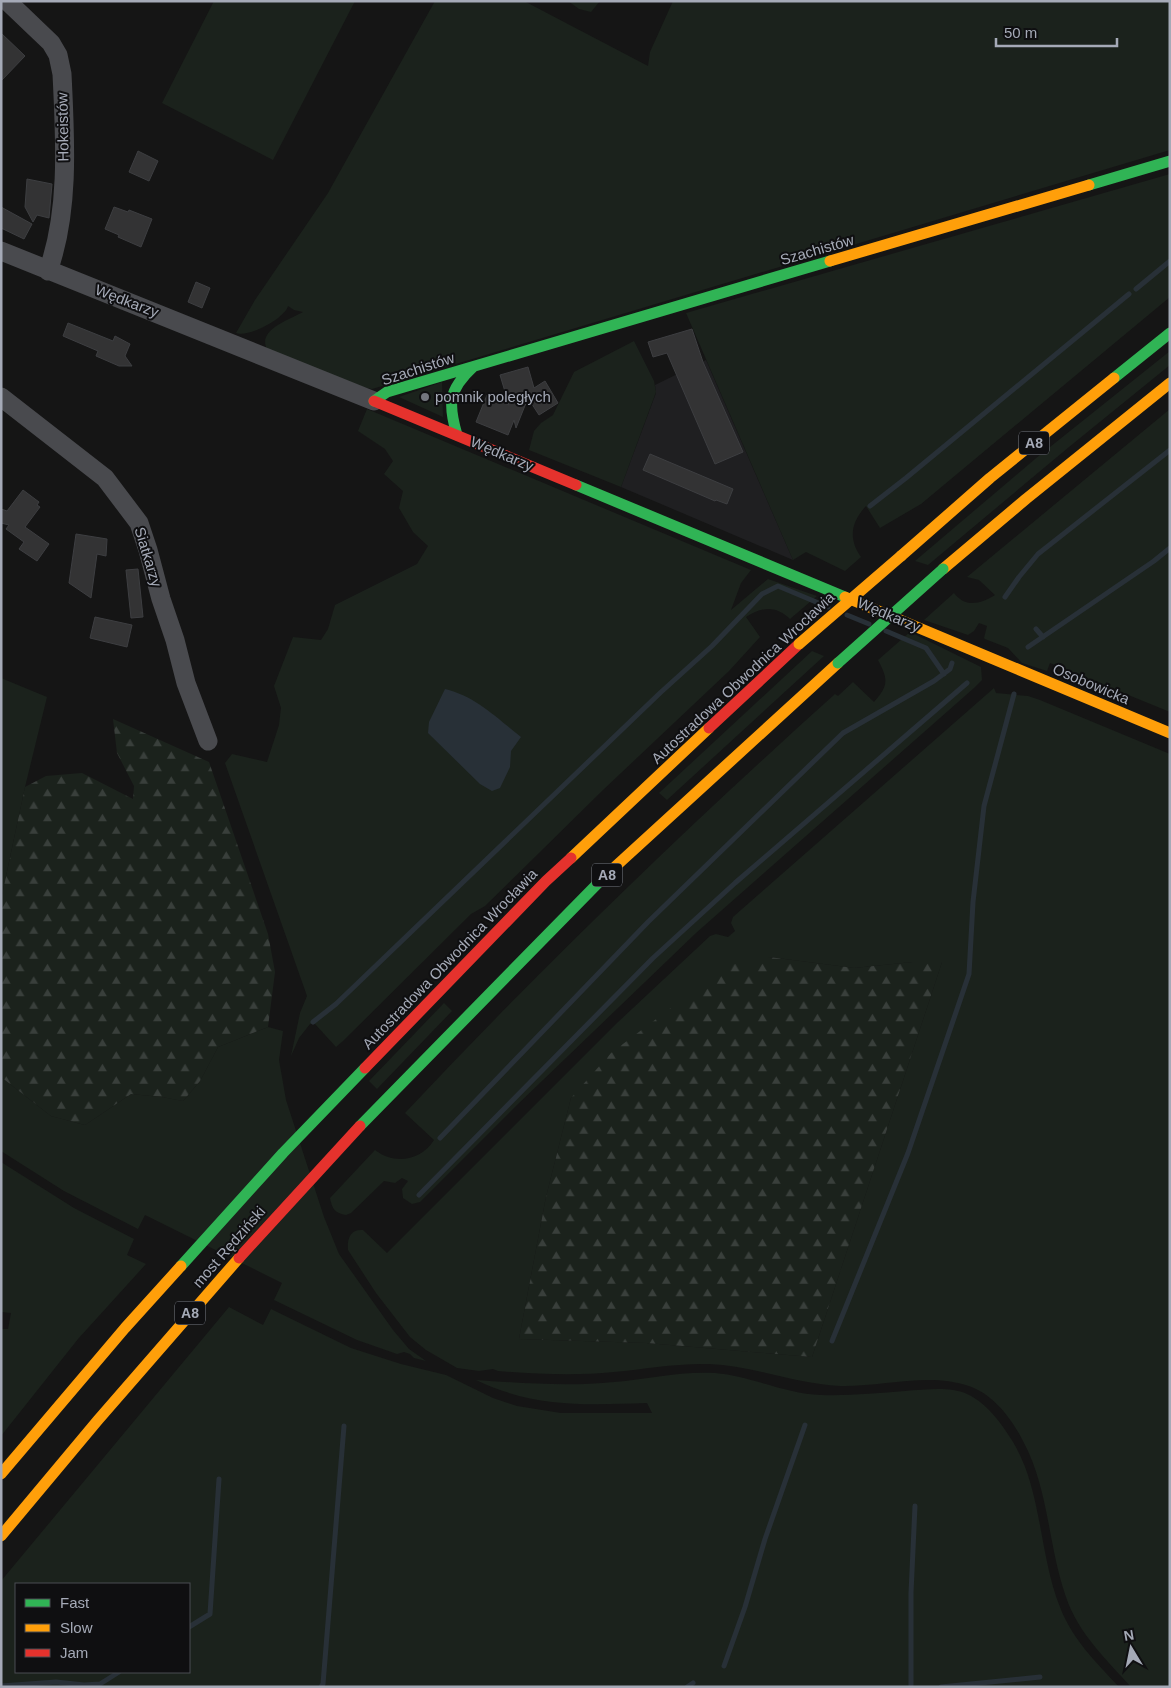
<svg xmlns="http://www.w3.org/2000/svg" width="1171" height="1688" viewBox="0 0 1171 1688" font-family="Arial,sans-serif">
	<defs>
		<pattern id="forest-firs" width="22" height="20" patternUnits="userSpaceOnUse" patternTransform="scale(1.25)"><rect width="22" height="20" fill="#1b221c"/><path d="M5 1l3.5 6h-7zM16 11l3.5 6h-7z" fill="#393f3b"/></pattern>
	</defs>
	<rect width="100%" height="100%" fill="#151515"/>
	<path fill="#1f1f21" d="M706,360L786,544L793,560L621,487L656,393L655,385Z"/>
	<path fill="#1b221c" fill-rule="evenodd" d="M214,1H355L273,160L162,103Z
		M435,1H524L648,66L650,52L673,1H1170V150L372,389L352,385L268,351C255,330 289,320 303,312L294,310L288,306C285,318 249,338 236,333L255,300L328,193Z
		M568,1H600L591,12L579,9Z
		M1170,174V297L921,504L880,528L866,506C851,522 848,539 861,557L845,571L806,552L793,560L686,313Z
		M634,341L654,381L656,392L621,487L529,450L534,431L541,423L553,415L574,372Z
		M1170,351V365L1069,447L928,565L915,561L1035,459Z
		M442,382L443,417L399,397Z
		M367,409L751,570L741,583L731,610L768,579L817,596L790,619C776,605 761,607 746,617L760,637L729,671L603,790L485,906L471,914L343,1041L336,1047L315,1024H310L299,1038L291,1056L300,1013L307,996L225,763L232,754L267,762L279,725L281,708L274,686L293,637L321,640L328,629L335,605L417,564L428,546L413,532L399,508L403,491L384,474L393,461L385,449L358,431Z
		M1170,409V712L1050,663L1047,671L1022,663L1008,648L985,639L984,638L987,626L979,623L974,631L968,635L924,620L954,593C965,608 981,604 995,595L979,580L967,577Z
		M910,632L981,667L982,680L974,688L696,933L517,1105L420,1202L412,1204L403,1198L402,1189L408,1181L402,1178L395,1183L384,1181L351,1213L346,1215C335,1213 332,1209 330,1198L375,1150C394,1165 421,1161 434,1140L405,1113C542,967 686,828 835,694L838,696L853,682L874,702C889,685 888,679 878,660Z
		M812,651L824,656L667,800L659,793Z
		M1,678L47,697L25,787L1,900Z
		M994,688L996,693L1028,696L1040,700L1170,754V1687H1131C1106,1659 1078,1633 1066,1597C1048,1546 1049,1489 1023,1441C1012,1419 993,1394 969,1386C928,1372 882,1387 840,1386C796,1384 754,1366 709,1364C677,1363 645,1369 614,1372C575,1376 537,1374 498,1371L493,1369L479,1371L457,1368L426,1350L410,1337L376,1293L348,1250C347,1239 350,1229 363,1230L387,1253L617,1023L710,936L716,934L728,937L735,931L731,923L733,917ZM769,957L854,968L913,962H942L812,1357L647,1343L519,1339L546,1197L571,1098Z
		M444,1003L452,1011L377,1089L369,1081Z
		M268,1027L283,1031L279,1060L286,1100L324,1217L339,1254L393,1330L409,1349L426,1361L414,1358L410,1354L404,1352L397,1354L357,1340L274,1300L282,1283L145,1215L138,1229L64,1191L1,1151V1077L51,1116L85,1125L131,1094L162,1097L183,1101L200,1081L218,1047Z
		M1,1162L74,1208L134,1239L127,1255L146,1264L78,1339L1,1436V1329H8L11,1313L1,1312Z
		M229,1307L263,1325L271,1309L351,1348L401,1364L446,1375L493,1398L517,1406L561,1413H652L647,1403C585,1405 534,1408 476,1380C522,1383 568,1387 614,1382C648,1379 681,1371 715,1373C751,1376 785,1394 821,1395C849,1396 877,1393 905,1391C925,1390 949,1386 967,1394C987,1403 1002,1424 1013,1442C1042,1489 1039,1555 1060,1607C1072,1639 1096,1662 1119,1687H1V1581ZM16,1584H189V1672H16Z"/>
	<path fill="url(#forest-firs)" d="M113,719L209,762L268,934L275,972L268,1027L218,1047L200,1081L183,1101L162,1097L131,1094L85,1125L51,1116L1,1077V900L25,787L46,776L82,773L133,799L134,786L117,753Z
		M769,957L854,968L913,962H942L812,1357L647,1343L519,1339L546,1197L571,1098L611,1053L728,965Z"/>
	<path fill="#283037" d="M445,689C475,696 497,718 521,737L511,751L510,767L500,788L492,791L480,784L428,733L429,722Z"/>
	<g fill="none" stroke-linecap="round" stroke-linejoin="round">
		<path stroke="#283037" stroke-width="5" d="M1136,289L1170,261
			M870,506L906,478L1129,294
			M1005,597L1019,577L1038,554L1170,450
			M847,615L869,624
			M1036,629L1043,637
			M886,631L926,648L944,674
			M1028,647L1154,561L1170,548
			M313,1022L336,1004L660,693L712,646L762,594L778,586L828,607
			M440,1138L648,922L843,733L934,681L950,669L952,663
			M419,1195L653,958L735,883L967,683
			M832,1341L908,1153L969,974L973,902L984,806L1014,694
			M189,1627L210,1614L219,1479
			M724,1666L745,1607L765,1539L805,1425
			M1,1686L56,1682L84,1685L100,1684L119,1672
			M321,1687L323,1684L344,1426
			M687,1687L693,1683
			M911,1687V1593L915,1506
			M941,1687L1040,1677"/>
	</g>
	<path fill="#333334" stroke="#3d3e41" d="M1,33L25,56L1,81Z
		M138,151L158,161L149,181L129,172Z
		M27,179L52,184L49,218L37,215L33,222L25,207Z
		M1,207L32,224L24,239L1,228Z
		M114,207L128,212L129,210L152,219L141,247L118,237L119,235L105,229Z
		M196,282L210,288L202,308L188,302Z
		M68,323L113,341L115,336L130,344L125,356L132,366H119L96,356L98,351L63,336Z
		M692,329L703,362L743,452L715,464L667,353L653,357L648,342Z
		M528,367L534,388L545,381L558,403L539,415L528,398L516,428L514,420L508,435L476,422L487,395L509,405L500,375Z
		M650,454L733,489L727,504L716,500L715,501L643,470Z
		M23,490L39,502L37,505L40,507L25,527L49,544L37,561L19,549L24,542L6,529L9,525L1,523V509L7,511Z
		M76,534L107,539L106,556L97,554L91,598L69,583Z
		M138,569L143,617L131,618L126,570Z
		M95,617L132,625L127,647L90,638Z"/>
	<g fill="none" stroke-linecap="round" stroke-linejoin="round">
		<path stroke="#494a4e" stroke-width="19" d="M7,1L51,43L58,55L62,74C65,137 70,210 48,271
			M1,251L374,401
			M1,397L105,478L139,523L148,550L161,599L175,640L186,683L208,741"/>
		<path stroke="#30b455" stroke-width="11" d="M1089,185L1170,161
			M1114,378L1170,333
			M374,401L387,392L830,261
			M457,435C448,404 448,390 473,367
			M576,485L845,597
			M360,1126L605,876
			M181,1266L283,1153L365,1068"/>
		<path stroke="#ff9f0a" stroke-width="11" d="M830,261L1089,185
			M901,556L990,478L1114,378
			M943,569L1026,499L1170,383
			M845,597L1170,733
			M571,858L709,728
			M605,876L838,663
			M1,1474L125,1328L181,1266
			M1,1536L98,1420L239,1258"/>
		<path stroke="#e5322d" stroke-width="11" d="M374,401L576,485
			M709,728L799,644
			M365,1068L546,881L571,858
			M239,1258L360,1126"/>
		<path stroke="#30b455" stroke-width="11" d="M838,663L943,569"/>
		<path stroke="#ff9f0a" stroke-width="11" d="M799,644L901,556"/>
	</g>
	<circle fill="#73767e" stroke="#0f0f11" stroke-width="2" cx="425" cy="397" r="5"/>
	<g text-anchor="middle" stroke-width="4" stroke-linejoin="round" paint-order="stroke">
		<g fill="#0f0f11" stroke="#787c85" stroke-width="1">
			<rect x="1019" y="431.5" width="30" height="23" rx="4"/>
			<rect x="592" y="863.5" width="30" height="23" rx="4"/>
			<rect x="175" y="1301.5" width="30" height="23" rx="4"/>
		</g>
		<g font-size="14" font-weight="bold" fill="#a5aab7">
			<text x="1034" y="448">A8</text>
			<text x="607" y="880">A8</text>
			<text x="190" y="1318">A8</text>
		</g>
		<g font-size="15" fill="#a5aab7" stroke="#0f0f11">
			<text transform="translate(63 127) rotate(-91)" y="5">Hokeistów</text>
			<text transform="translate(817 250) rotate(-16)" y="5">Szachistów</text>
			<text transform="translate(127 301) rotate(21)" y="5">Wędkarzy</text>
			<text transform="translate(418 369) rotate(-18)" y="5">Szachistów</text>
			<text transform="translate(502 454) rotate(23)" y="5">Wędkarzy</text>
			<text transform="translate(148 557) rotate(73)" y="5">Siatkarzy</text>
			<text transform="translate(889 615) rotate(23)" y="5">Wędkarzy</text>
			<text transform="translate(743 678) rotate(-43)" y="5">Autostradowa Obwodnica Wrocławia</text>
			<text transform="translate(1091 684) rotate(23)" y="5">Osobowicka</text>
			<text transform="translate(450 959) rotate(-46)" y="5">Autostradowa Obwodnica Wrocławia</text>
			<text transform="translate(229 1247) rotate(-49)" y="5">most Rędziński</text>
		</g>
		<g font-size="15" fill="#a5aab7" stroke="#0f0f11" text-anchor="start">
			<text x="435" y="402">pomnik poległych</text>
		</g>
	</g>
	<rect width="1171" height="1688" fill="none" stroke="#a5aab7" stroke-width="5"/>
	<rect x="15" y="1583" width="175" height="90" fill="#0f0f11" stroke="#4b4d53"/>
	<rect x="25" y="1599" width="25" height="8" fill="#30b455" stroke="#4b4d53"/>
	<text x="60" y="1608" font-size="15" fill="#a5aab7">Fast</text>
	<rect x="25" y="1624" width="25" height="8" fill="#ff9f0a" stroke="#4b4d53"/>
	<text x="60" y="1633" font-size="15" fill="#a5aab7">Slow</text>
	<rect x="25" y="1649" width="25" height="8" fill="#e5322d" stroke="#4b4d53"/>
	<text x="60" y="1658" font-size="15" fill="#a5aab7">Jam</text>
	<g transform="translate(1131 1648) rotate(350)" stroke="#0f0f11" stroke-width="4" paint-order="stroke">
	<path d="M0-4L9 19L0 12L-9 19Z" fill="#a5aab7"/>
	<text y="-8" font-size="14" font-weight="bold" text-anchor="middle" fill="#a5aab7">N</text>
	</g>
	<path d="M996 38v8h121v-8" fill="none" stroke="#a5aab7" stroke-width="2.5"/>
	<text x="1004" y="38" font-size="15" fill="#a5aab7" stroke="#0f0f11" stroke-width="4" paint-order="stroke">50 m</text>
</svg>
